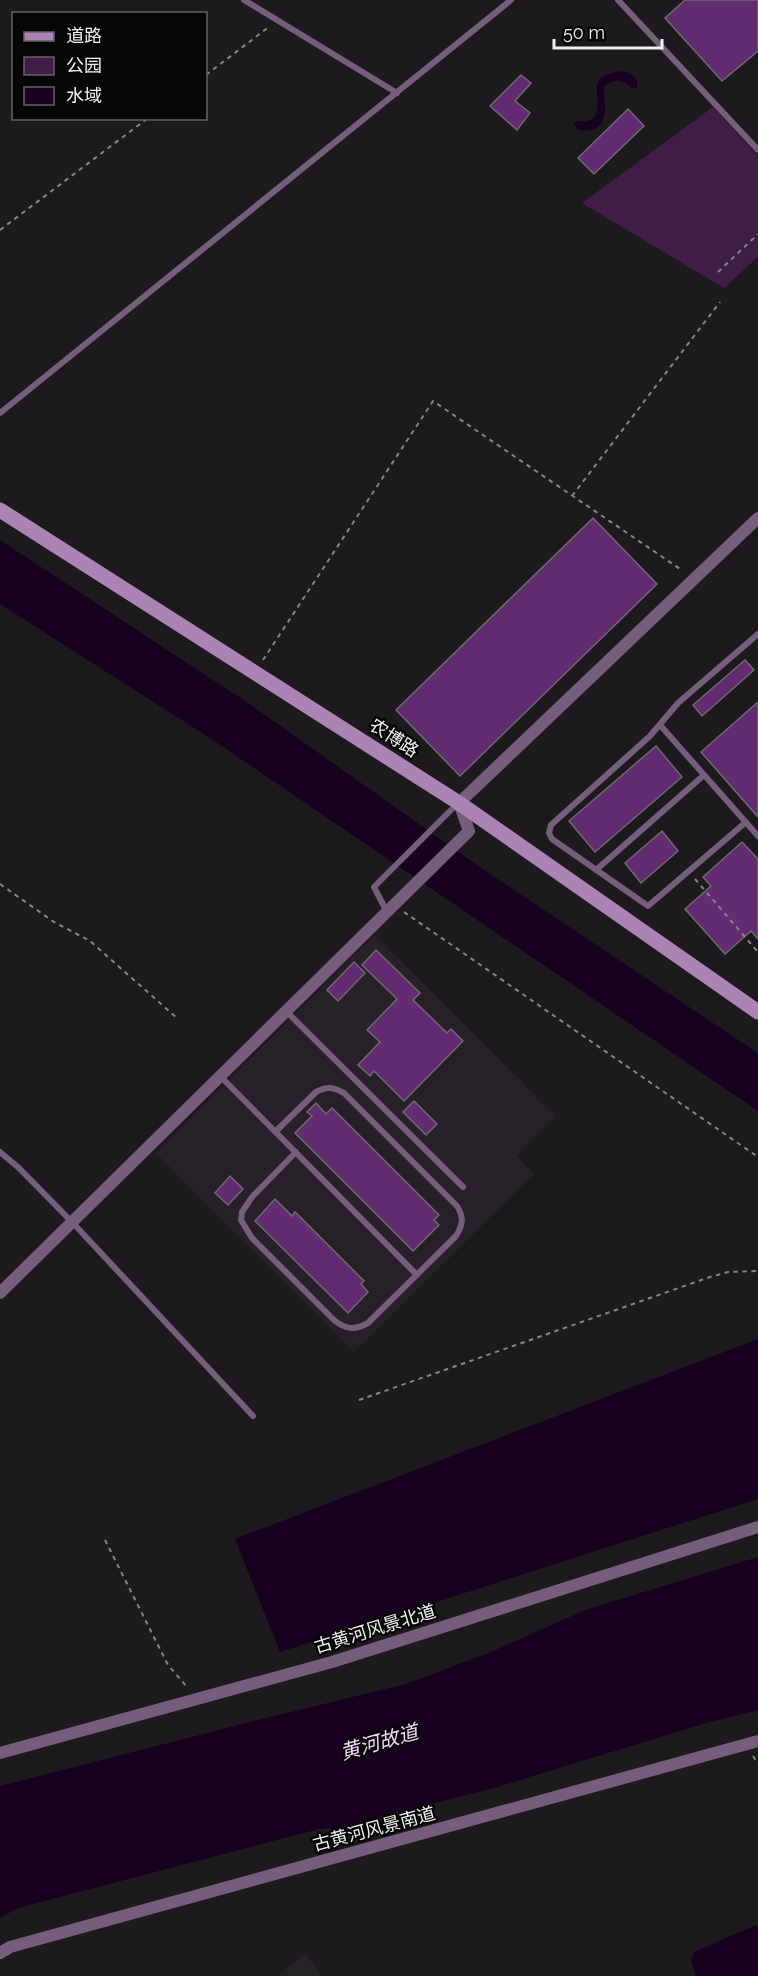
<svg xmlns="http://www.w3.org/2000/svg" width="758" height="1976" viewBox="0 0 758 1976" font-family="Raleway,'Noto Sans SC',sans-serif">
	<rect width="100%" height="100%" fill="#1d1a1e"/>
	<path fill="#272029" d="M375,934L556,1117L517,1156L534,1174L354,1352L156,1153Z
		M306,1954L322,1976H277L305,1954Z"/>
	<path fill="#3f1d47" d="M713,107L758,156V257L724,288L582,203Z"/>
	<path fill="#18001f" d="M622,71L630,73L637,80V87L632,88C623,79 613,78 604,87C604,101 609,120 596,128C589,131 584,132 577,129L574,123L577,121H588L595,117C604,93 582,77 622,71Z
		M0,540L251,705L481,868L758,1053V1111L213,740L0,604Z
		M758,1339V1499L280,1652L235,1539Z
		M758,1557V1710L706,1723L494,1788L336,1828L319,1829L18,1908L0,1918V1786L262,1719L406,1684L491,1652L585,1610Z
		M756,1925L758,1926V1976H696L691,1960L694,1952Z"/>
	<path fill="#632b71" stroke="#6e6a6f" stroke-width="1.5" d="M685,0H758V51L722,81L665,18Z
		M521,75L531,83L515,101L530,113L517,130L490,106Z
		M628,109L644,126L594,174L578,158Z
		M593,518L657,584L460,776L396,710Z
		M745,660L754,670L702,716L693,705Z
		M758,702V817L701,752Z
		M656,746L682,777L595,852L569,821Z
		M662,831L678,851L641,883L625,863Z
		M742,842L758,859V939L751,931L725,954L685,909L711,886L703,877Z
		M376,950L420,993L413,1000L447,1033L451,1029L463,1041L404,1101L374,1071L370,1076L358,1065L380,1042L367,1030L397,999L362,965Z
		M354,962L365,973L338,1001L327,990Z
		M414,1101L437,1124L426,1135L403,1112Z
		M316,1103L326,1114L332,1108L439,1215L434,1220L439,1225L413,1251L295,1133L312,1116L307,1112Z
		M230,1176L243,1189L228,1205L215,1193Z
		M275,1199L292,1216L295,1212L364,1281L361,1284L368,1292L348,1313L255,1221Z"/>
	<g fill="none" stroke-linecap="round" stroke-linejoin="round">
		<path stroke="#868487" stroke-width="2" stroke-dasharray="4.5 4.5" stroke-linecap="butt" d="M206,75L270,26
			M0,230L148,118
			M718,272L758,234
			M572,496L720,302
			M263,660L433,401L683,571
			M695,879L758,952
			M0,884L54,922L90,941L178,1019
			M404,912L758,1157
			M359,1400L710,1277L728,1272L758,1271
			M105,1540L168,1665L187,1687
			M753,1756L758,1764"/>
		<path stroke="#765d7c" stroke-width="6" d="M244,0L397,93
			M618,0L758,150
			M0,413L511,0
			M660,725L758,836
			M746,822L648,906L552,839L549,833L551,825L650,736L678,703L758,634
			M596,870L704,775
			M387,912L374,887L457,804
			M287,1012L463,1187
			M221,1077L417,1275
			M275,1132L316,1092C327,1086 333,1087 344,1093L457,1206C464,1217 463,1225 456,1236L368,1323C355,1330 346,1330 334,1320L252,1238L241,1220L242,1212L252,1197L296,1152
			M0,1152L19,1168L72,1222L253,1416"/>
		<path stroke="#765d7c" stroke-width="12" d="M0,1293L469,831L459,803L758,518
			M0,1753L332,1662L758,1527
			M0,1953L10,1947L758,1741"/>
		<path stroke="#ab83b5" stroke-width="15" d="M0,510L459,803L758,1012"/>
	</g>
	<g text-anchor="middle" stroke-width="5" stroke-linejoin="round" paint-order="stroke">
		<g font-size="18" fill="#f1eff2" stroke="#070607">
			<text transform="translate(394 738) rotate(33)" y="6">农博路</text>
			<text transform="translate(375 1629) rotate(-17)" y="6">古黄河风景北道</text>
			<text transform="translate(374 1829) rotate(-15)" y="6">古黄河风景南道</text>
		</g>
		<g font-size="20" font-style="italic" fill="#f4d5fc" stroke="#070607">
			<text transform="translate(379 1742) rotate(-16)" y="7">黄河故道</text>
		</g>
	</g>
	<rect x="12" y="12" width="195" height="108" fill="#070607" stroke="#656365" stroke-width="1.5"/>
	<rect x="24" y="32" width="30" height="9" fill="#ab83b5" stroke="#656365" stroke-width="1.5"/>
	<text x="66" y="42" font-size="18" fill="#f1eff2">道路</text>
	<rect x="24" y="57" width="30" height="18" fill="#3f1d47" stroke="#656365" stroke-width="1.5"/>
	<text x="66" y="72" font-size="18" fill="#f1eff2">公园</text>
	<rect x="24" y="87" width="30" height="18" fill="#18001f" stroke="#656365" stroke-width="1.5"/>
	<text x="66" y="102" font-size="18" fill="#f1eff2">水域</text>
	<path d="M554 39v9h108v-9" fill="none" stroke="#f1eff2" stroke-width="3"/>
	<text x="563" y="39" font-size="18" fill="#f1eff2" stroke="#070607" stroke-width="4.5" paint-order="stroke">50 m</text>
</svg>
